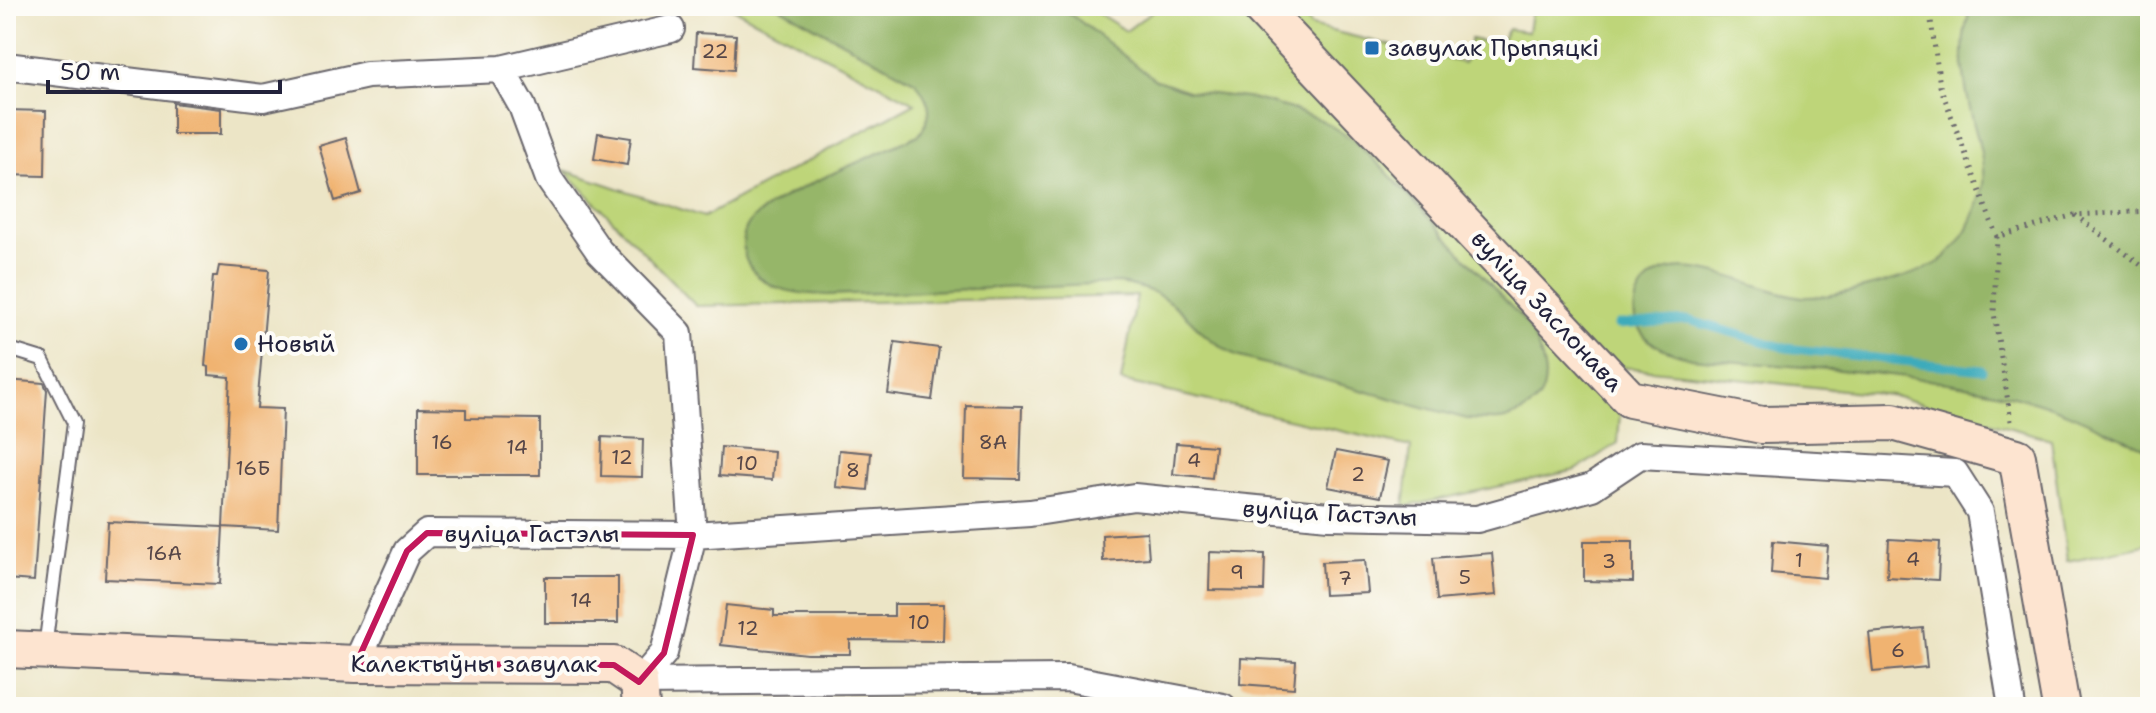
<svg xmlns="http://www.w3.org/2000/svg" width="2156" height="713" viewBox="0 0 2156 713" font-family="'Shantell Sans',sans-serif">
	<rect width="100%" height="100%" fill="#fdfcf7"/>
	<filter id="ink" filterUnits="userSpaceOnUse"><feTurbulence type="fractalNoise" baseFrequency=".0125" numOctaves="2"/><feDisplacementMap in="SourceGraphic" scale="16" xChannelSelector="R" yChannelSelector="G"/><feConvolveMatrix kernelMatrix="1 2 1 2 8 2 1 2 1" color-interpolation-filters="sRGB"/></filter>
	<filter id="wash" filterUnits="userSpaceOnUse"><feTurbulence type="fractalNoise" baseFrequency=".006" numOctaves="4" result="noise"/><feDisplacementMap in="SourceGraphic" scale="32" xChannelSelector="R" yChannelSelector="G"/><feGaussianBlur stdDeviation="1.8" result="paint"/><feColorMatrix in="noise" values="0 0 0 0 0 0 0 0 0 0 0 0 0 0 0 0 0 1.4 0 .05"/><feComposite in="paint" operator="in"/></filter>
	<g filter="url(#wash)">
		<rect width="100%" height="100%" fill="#ece5c6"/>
		<path fill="#bed579" stroke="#707c5a" stroke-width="2" d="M728,6H1087L1126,31L1159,6H1297L1311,26L1464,63L1471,39L1498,45L1508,29L1528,32L1532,6H2150V544L2067,561L2051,439L1890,395L1623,367L1618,443L1576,470L1404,507L1411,447L1121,381L1137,296L696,306L564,170L704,217L915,103Z"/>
		<path fill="#96b669" stroke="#5c6c52" stroke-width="2" d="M777,6H1055L1076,18L1154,79L1188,91L1254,99L1288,108L1321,120L1352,139L1384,169L1528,325C1544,357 1561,398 1516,415C1511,417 1505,420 1499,420C1488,421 1477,419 1467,419L1236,356C1226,349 1213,342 1204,334C1175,305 1162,289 1118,283L828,295C799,294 763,292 747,262C742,252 742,236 747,226C764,197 884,153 920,134C934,111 931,104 916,82Z
			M1972,6H2150V450C2108,433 2069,410 2025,399C1917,371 1802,368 1691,358C1668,352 1641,344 1635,318C1633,306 1637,294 1644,285C1678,242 1762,295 1805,297C1835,298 1914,277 1939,262C1951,254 1960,241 1967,230C1974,216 1981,200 1983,184C1985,165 1979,143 1974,125C1964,87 1956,43 1972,6Z"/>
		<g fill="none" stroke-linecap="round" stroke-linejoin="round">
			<path stroke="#3dabbb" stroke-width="9" d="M1618,325L1688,320L1786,348L1982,370"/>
		</g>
		<g id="blocks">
			<path fill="#f0b371" d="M696,33L736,35L734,70L694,67Z
				M173,103L221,109V134H173Z
				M6,110L46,111L45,176L6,175Z
				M598,133L631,138L627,165L594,159Z
				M346,138L361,193L335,201L319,146Z
				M219,266L269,270L257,408L283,409L278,530L223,527L230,377L209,375V367L205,366L213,276H217Z
				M895,342L939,348L932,400L888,394Z
				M6,380L44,383L47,390L34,581L6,579Z
				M966,405L1022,406L1020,479L964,478Z
				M418,408L466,409V418L540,419V475H418Z
				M602,437L643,439L642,477L601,476Z
				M1176,443L1215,446L1212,478L1173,474Z
				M721,447L774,451L772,480L719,476Z
				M839,450L871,453L868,490L836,487Z
				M1336,451L1388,461L1380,497L1328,487Z
				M108,522L223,527L220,584L105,579Z
				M1147,532L1149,558L1103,561L1102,535Z
				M1889,539L1940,542L1938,580L1887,577Z
				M1584,541H1633V582L1584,581Z
				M1773,541L1828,546L1825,578L1771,573Z
				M1210,552L1265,554L1264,591L1209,590Z
				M1492,553L1496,595L1437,600L1433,558Z
				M1365,560L1368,593L1324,595L1322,562Z
				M545,577H618V623H545Z
				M894,604H944L943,641L850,640V654H807L721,645L726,605L774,610V616H894Z
				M1923,628L1927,667L1873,672L1869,633Z
				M1241,658L1296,661L1294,688L1240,684Z"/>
		</g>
	</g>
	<g filter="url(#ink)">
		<use href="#blocks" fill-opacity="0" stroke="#69666c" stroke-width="2"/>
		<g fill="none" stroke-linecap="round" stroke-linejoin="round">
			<g stroke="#69666c" stroke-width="16">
				<path id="lane" d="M6,348L42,359L74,423L45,648"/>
			</g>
			<g stroke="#69666c" stroke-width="30">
				<path id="street" d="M6,66L263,98L367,75L501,69L671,29
					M501,69L522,106L549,179L599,251L679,333L693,535L664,653L639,682
					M356,664L407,551L427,533L693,535L1030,513L1134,497L1329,516L1477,519L1592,487L1640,455L1955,473L1980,512L2012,707
					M639,682L1068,678L1223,707"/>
			</g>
			<g stroke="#69666c" stroke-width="40">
				<path id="secondary" d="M1259,6L1630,399L1762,425L1893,422L2017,457L2061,707
					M6,649L356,664L614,665L639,682L641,707"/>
			</g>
			<path stroke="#69666c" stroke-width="5" stroke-dasharray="2 6" stroke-linecap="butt" d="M1929,6L1940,86L1997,237
				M2075,215L2150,272
				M2011,421L1994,313L1997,237L2074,215L2150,211"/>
			<use href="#lane" stroke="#fff" stroke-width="12"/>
			<use href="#street" stroke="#fff" stroke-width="26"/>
			<use href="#secondary" stroke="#fde4d0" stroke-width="36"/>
		</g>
	</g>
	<path fill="none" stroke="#c2185b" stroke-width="6" stroke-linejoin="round" d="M427,533L693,535L664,653L639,682L614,665L356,664L407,551Z"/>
	<g fill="#1f6fb2" stroke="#fdfcf7" stroke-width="3">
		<rect x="1364" y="40" width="16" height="16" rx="4"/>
		<circle cx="241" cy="344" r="8"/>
	</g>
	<g text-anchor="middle" stroke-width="8" stroke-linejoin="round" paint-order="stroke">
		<g font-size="20" fill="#564648">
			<text x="715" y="58">22</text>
			<text x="442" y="449">16</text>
			<text x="993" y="449">8А</text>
			<text x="517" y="454">14</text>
			<text x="622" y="464">12</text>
			<text x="1194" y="467">4</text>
			<text x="747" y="470">10</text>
			<text x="253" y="475">16Б</text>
			<text x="853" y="477">8</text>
			<text x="1358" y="481">2</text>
			<text x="164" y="560">16А</text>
			<text x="1913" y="566">4</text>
			<text x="1799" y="567">1</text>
			<text x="1609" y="568">3</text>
			<text x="1237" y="579">9</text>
			<text x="1465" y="584">5</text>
			<text x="1345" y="585">7</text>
			<text x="581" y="607">14</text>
			<text x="919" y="629">10</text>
			<text x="748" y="635">12</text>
			<text x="1898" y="657">6</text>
		</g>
		<g font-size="24" fill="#22223b" stroke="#fdfcf7" text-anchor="start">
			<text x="1388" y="56">завулак Прыпяцкі</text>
			<text x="257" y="352">Новый</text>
		</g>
		<g font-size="24" fill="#22223b" stroke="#fdfcf7">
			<text transform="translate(1547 311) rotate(47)" y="8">вуліца Заслонава</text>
			<text transform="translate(1330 513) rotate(3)" y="8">вуліца Гастэлы</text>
			<text x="532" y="542">вуліца Гастэлы</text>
			<text x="474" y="672">Калектыўны завулак</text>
		</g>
	</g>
	<rect width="2156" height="713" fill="none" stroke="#fdfcf7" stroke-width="32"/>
	<path d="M48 80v12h232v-12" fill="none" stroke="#22223b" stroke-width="4"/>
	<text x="60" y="80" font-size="24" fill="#22223b" stroke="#fdfcf7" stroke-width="6" paint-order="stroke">50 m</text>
</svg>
